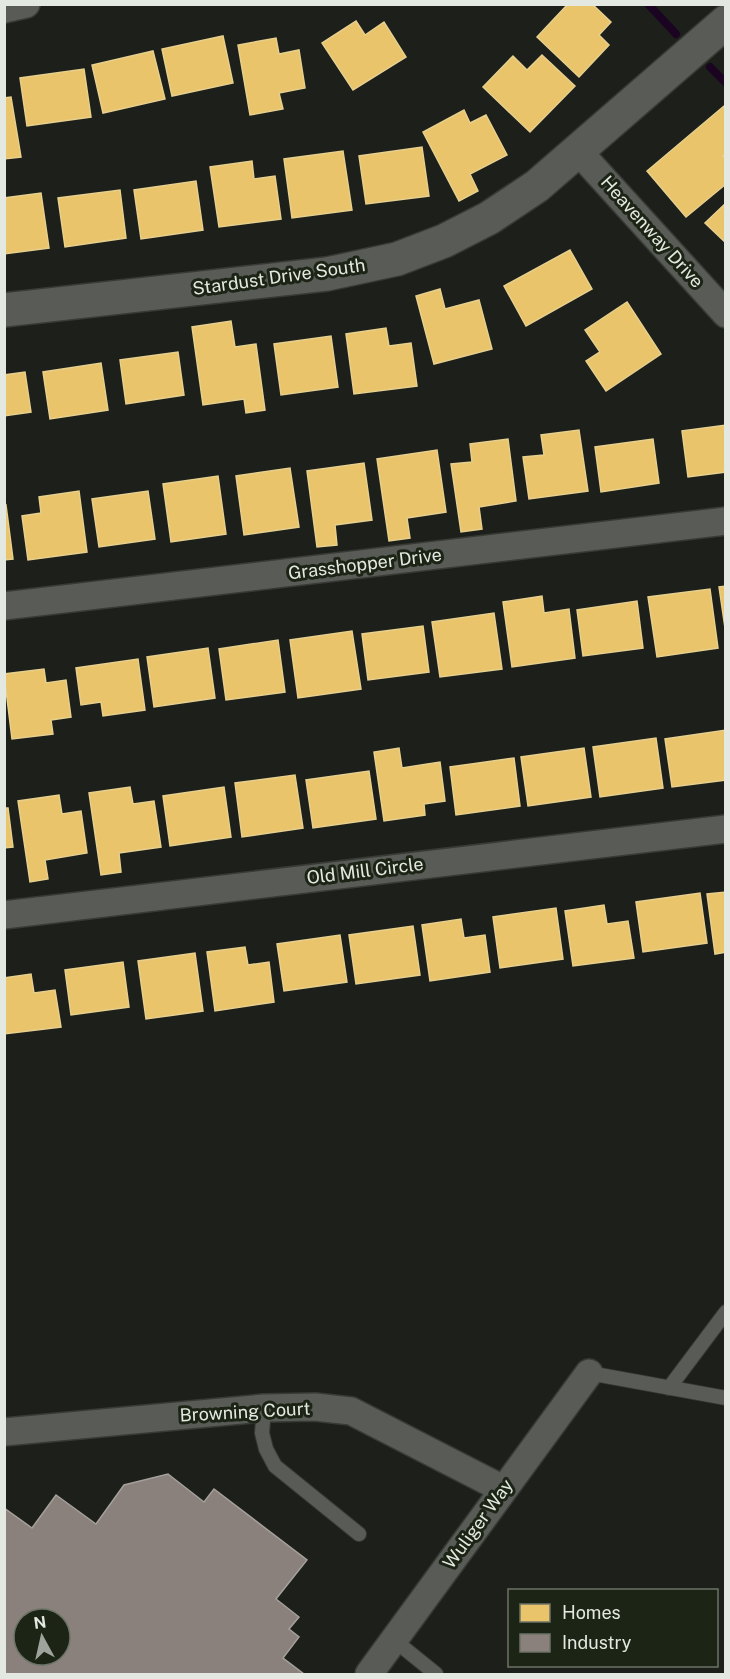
<svg xmlns="http://www.w3.org/2000/svg" width="730" height="1679" viewBox="0 0 730 1679" font-family="'Public Sans',sans-serif">
	<rect width="100%" height="100%" fill="#1d201a"/>
	<path fill="#e9c46a" stroke="#e7cf8d" stroke-width="1.5" d="M568,4H592L611,22L599,35L609,45L579,77L537,37Z
		M356,21L365,35L384,22L406,57L353,90L322,43Z
		M223,36L233,83L172,96L162,49Z
		M276,38L279,54L299,50L305,88L279,93L283,109L250,115L238,45Z
		M153,51L165,99L103,113L92,65Z
		M542,55L575,86L530,132L483,87L513,56L527,70Z
		M84,69L91,117L27,126L20,78Z
		M11,97L21,157L4,159V98Z
		M724,106L726,109V153L723,156L726,159V184L686,217L647,171Z
		M464,110L470,123L486,115L507,155L470,174L478,191L459,201L423,132Z
		M422,147L429,196L366,204L359,156Z
		M343,151L352,210L292,218L284,159Z
		M252,161L254,179L275,176L281,219L219,227L210,167Z
		M196,181L203,230L141,239L134,190Z
		M120,190L126,238L65,247L58,198Z
		M41,193L49,248L4,254V198Z
		M726,203V243L705,223Z
		M570,250L592,289L526,326L504,286Z
		M440,289L445,309L479,300L492,349L434,364L416,296Z
		M627,302L661,354L606,391L586,361L600,352L585,330Z
		M231,321L235,347L256,344L265,410L246,413L244,399L203,405L192,327Z
		M386,328L389,346L411,343L417,386L354,394L346,334Z
		M331,336L338,387L281,395L274,344Z
		M178,352L184,395L126,404L120,360Z
		M101,363L108,410L50,419L43,372Z
		M25,372L31,412L4,416V375Z
		M726,425V472L688,477L682,431Z
		M579,430L588,491L529,499L523,457L544,455L541,435Z
		M508,439L516,501L479,507L482,529L461,532L451,464L472,462L470,444Z
		M653,439L659,483L601,492L595,447Z
		M437,450L446,512L407,518L410,538L389,541L377,459Z
		M364,463L372,520L335,525L337,545L317,547L307,471Z
		M290,468L299,527L244,535L236,476Z
		M218,476L226,534L171,542L163,484Z
		M79,491L87,552L28,560L22,516L41,513L39,497Z
		M148,491L155,539L99,547L92,499Z
		M6,505L13,559L4,560V506Z
		M726,586V635L719,587Z
		M710,589L718,648L657,657L648,597Z
		M542,596L544,613L569,609L575,658L512,667L503,602Z
		M637,601L643,648L583,656L577,610Z
		M494,613L502,669L440,677L432,622Z
		M423,626L429,672L368,680L362,634Z
		M352,631L361,689L298,698L290,640Z
		M278,640L285,692L226,700L219,649Z
		M208,648L215,698L154,707L147,657Z
		M138,659L145,710L103,716L101,702L81,705L76,668Z
		M44,669L46,683L66,680L71,717L51,720L53,734L12,739L4,674Z
		M726,730V780L672,787L665,739Z
		M656,738L663,788L600,797L593,747Z
		M399,748L402,768L440,762L445,801L424,804L425,815L384,821L374,752Z
		M584,748L591,797L528,806L521,757Z
		M514,758L520,806L456,815L450,767Z
		M369,771L376,819L313,828L306,780Z
		M295,775L303,828L242,837L235,783Z
		M130,787L133,804L154,801L161,847L119,853L121,872L101,875L89,793Z
		M224,787L231,837L170,846L163,796Z
		M59,795L62,814L81,811L87,853L45,860L48,879L30,882L18,801Z
		M4,808H8L13,847L4,848Z
		M726,892V952L715,954L707,894Z
		M700,893L707,943L643,952L636,902Z
		M604,905L607,924L628,921L634,958L573,966L565,911Z
		M556,908L563,959L500,968L493,917Z
		M461,919L464,938L485,935L490,972L430,981L422,925Z
		M413,926L420,975L356,984L349,935Z
		M340,935L347,982L284,991L277,944Z
		M245,947L248,965L269,962L274,1002L215,1011L207,952Z
		M195,953L203,1011L146,1019L138,961Z
		M123,962L129,1007L71,1015L65,970Z
		M31,974L34,993L55,990L61,1027L4,1034V978Z"/>
	<path fill="#8a817c" stroke="#a5a09a" stroke-width="1.5" fill-rule="evenodd" d="M168,1474L204,1502L214,1489L307,1560L276,1599L299,1617L289,1629L299,1637L283,1658L304,1674H4V1508L32,1528L56,1495L96,1524L124,1485ZM24,1619H60V1655H24Z"/>
	<g fill="none" stroke-linecap="round" stroke-linejoin="round">
		<path stroke="#1b0422" stroke-width="8" d="M648,4L676,34
			M710,67L726,83"/>
		<g stroke="#373a35" stroke-width="16">
			<path id="service" d="M589,1373L726,1398
				M669,1388L726,1312
				M264,1408L262,1433L266,1449L275,1466L359,1534
				M394,1640L436,1674"/>
		</g>
		<g stroke="#373a35" stroke-width="30">
			<path id="minor" d="M4,9L26,4
				M578,151L726,314
				M4,606L726,521
				M4,915L726,829
				M4,1432L264,1408L315,1407L351,1411L503,1489
				M369,1674L589,1373"/>
		</g>
		<g stroke="#373a35" stroke-width="36">
			<path id="tertiary" d="M4,310L327,274L397,259L444,241L489,218L537,186L726,22"/>
		</g>
		<use href="#service" stroke="#585b56" stroke-width="14"/>
		<use href="#minor" stroke="#585b56" stroke-width="27"/>
		<use href="#tertiary" stroke="#585b56" stroke-width="33"/>
	</g>
	<g text-anchor="middle" stroke-width="6" stroke-linejoin="round" paint-order="stroke">
		<g font-size="18" fill="#e3e9e0" stroke="#1c2416">
			<text transform="translate(652 232) rotate(48)" y="6">Heavenway Drive</text>
			<text transform="translate(279 277) rotate(-8)" y="6">Stardust Drive South</text>
			<text transform="translate(365 564) rotate(-7)" y="6">Grasshopper Drive</text>
			<text transform="translate(365 871) rotate(-7)" y="6">Old Mill Circle</text>
			<text transform="translate(245 1412) rotate(-3)" y="6">Browning Court</text>
			<text transform="translate(478 1524) rotate(-54)" y="6">Wuliger Way</text>
		</g>
	</g>
	<rect width="730" height="1679" fill="none" stroke="#e3e9e0" stroke-width="12"/>
	<rect x="508" y="1589" width="210" height="78" fill="#1c2416" stroke="#6c7367" stroke-width="1.5"/>
	<rect x="520" y="1604" width="30" height="18" fill="#e9c46a" stroke="#6c7367" stroke-width="1.5"/>
	<text x="562" y="1619" font-size="18" fill="#e3e9e0">Homes</text>
	<rect x="520" y="1634" width="30" height="18" fill="#8a817c" stroke="#6c7367" stroke-width="1.5"/>
	<text x="562" y="1649" font-size="18" fill="#e3e9e0">Industry</text>
	<g transform="translate(42 1637) rotate(352)"><circle r="28" fill="#1c2416" stroke="#6c7367" stroke-width="1.5"/>
	<path d="M0-4.5L10 22L0 15L-10 22Z" fill="#9ea39b"/>
	<text y="-9" font-size="16" font-weight="bold" text-anchor="middle" fill="#e3e9e0">N</text>
	</g>
</svg>
